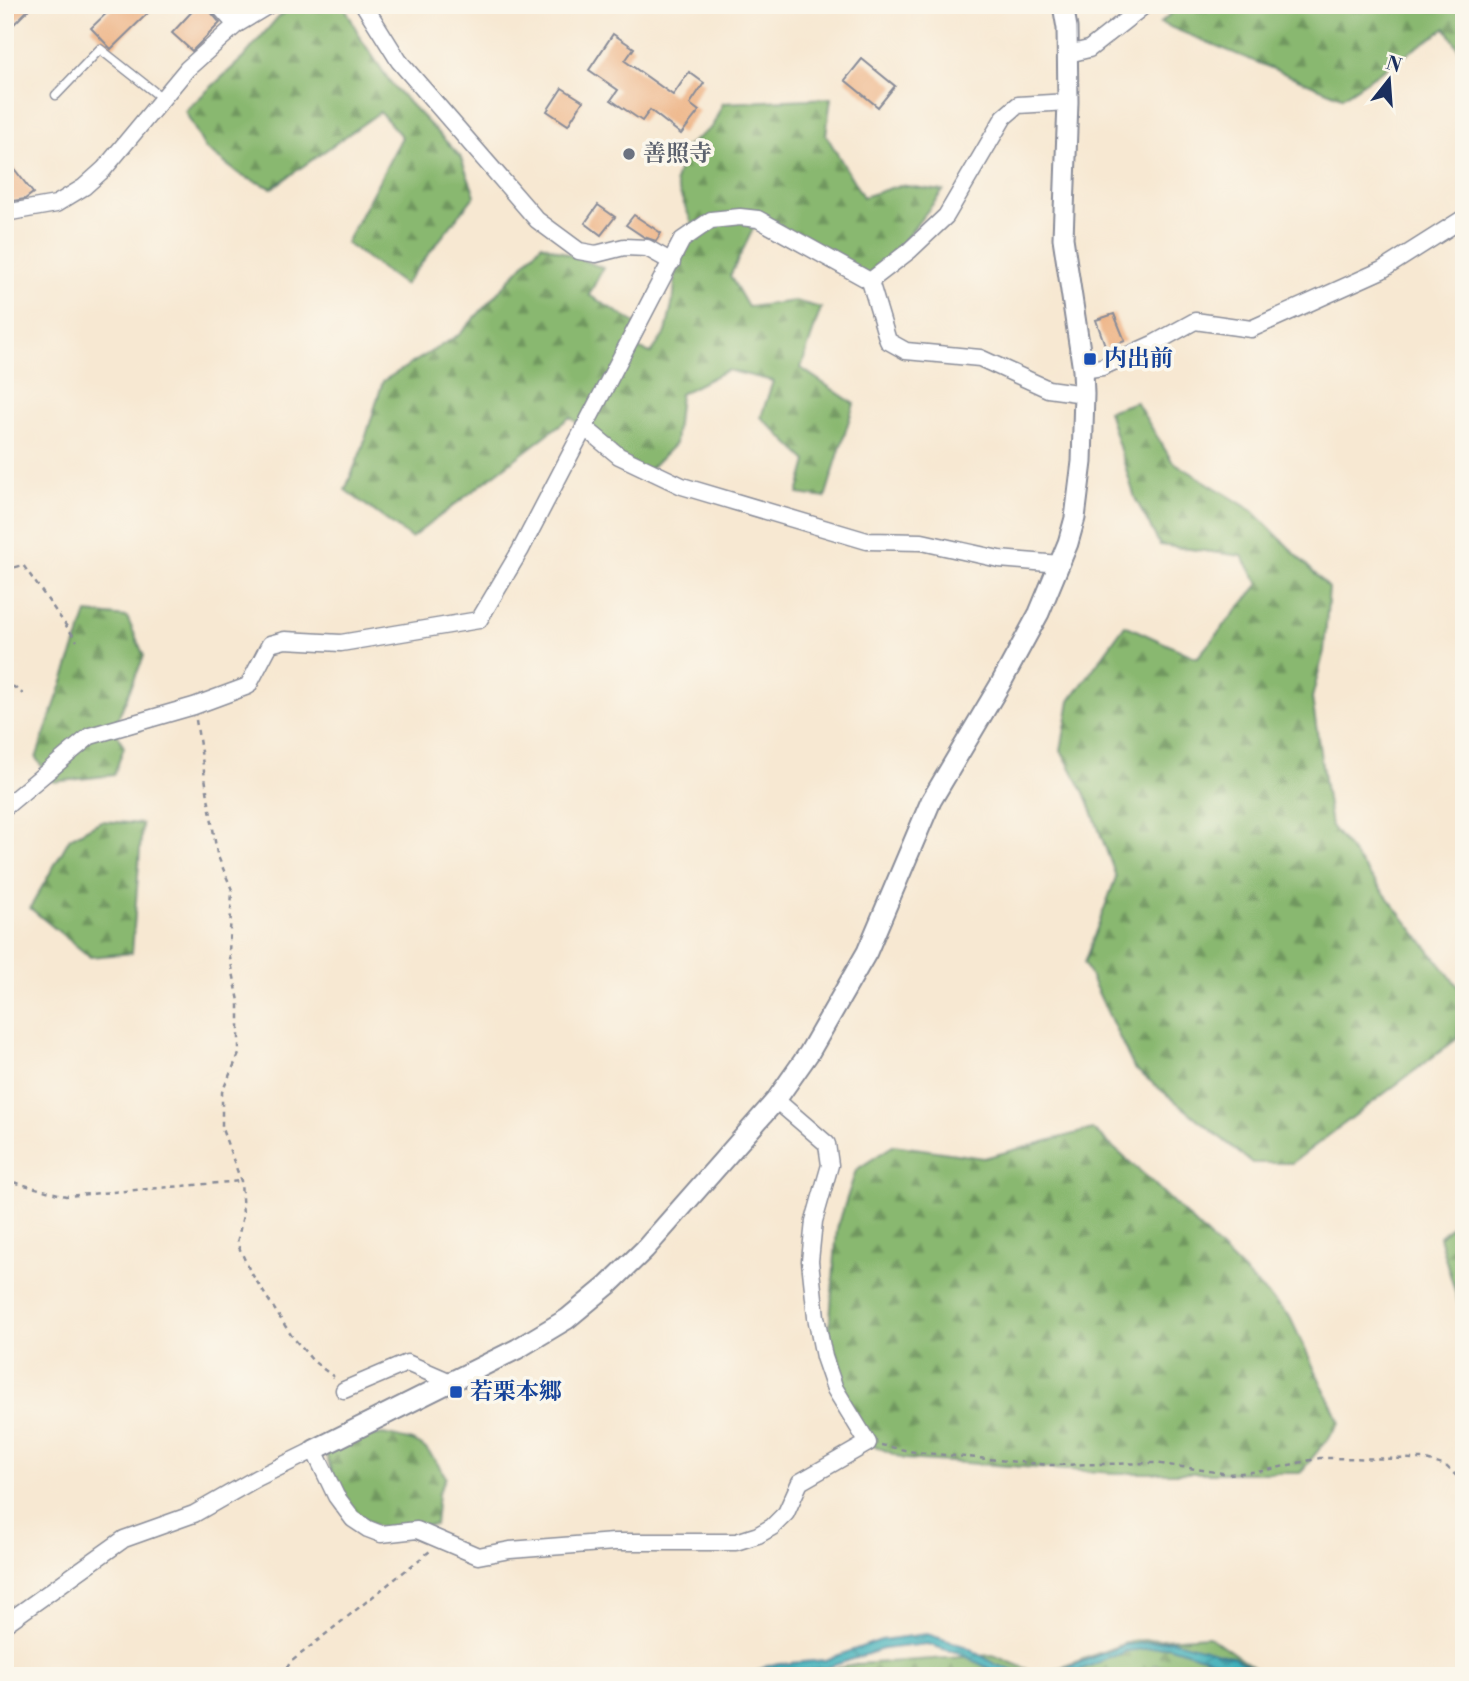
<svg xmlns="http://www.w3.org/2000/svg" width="1469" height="1681" font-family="'Libre Bodoni','Noto Serif JP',serif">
<defs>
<pattern id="forest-firs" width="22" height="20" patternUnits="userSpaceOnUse" patternTransform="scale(1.75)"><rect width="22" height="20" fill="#89b870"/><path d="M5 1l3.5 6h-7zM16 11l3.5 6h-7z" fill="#6f965f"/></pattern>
<pattern id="water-waves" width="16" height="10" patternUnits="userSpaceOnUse" patternTransform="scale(1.75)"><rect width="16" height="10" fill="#40b0b9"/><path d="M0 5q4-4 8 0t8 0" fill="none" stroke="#35909a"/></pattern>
</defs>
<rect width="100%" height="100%" fill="#fbf7ec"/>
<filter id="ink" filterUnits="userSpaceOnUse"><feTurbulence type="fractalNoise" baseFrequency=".0143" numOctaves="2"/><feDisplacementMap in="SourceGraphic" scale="14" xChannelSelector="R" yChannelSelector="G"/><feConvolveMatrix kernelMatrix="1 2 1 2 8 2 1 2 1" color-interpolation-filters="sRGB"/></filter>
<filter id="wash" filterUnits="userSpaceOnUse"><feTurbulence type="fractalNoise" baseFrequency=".00686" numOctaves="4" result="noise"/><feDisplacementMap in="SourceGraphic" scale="28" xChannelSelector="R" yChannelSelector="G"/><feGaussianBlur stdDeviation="1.57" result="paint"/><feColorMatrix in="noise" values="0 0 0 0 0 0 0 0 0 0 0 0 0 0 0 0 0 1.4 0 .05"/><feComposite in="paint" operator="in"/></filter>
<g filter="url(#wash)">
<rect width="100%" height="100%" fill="#f7e8d2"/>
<!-- forest -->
<path fill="url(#forest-firs)" stroke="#527467" stroke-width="2" d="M 298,5 L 344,5 L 361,39 L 393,86 L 460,156 L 475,195 L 404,285 L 346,243 L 402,137 L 380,112 L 272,188 L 242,176 L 205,148 L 185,111 L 243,58 L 278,17 Z
M 1181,5 L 1464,5 L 1464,58 L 1446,28 L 1342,97 L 1160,23 Z
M 831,98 L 826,135 L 863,197 L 900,185 L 943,191 L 874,279 L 758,219 L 730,276 L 748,307 L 795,301 L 821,308 L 801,368 L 854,404 L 825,498 L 798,494 L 807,461 L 761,417 L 773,381 L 727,370 L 680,394 L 675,444 L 647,472 L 619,456 L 570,417 L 411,538 L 345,490 L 362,449 L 383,381 L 460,334 L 542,244 L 603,268 L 589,295 L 640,326 L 634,347 L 651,353 L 666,332 L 674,296 L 676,263 L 692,223 L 675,182 L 684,148 L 712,127 L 723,103 Z
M 1136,402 L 1172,461 L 1253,511 L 1329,588 L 1324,651 L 1312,698 L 1331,826 L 1460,989 L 1458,1038 L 1292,1163 L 1252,1163 L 1134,1068 L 1084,963 L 1116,877 L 1088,800 L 1061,750 L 1070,701 L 1125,625 L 1197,658 L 1259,584 L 1242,556 L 1160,545 L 1135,498 L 1108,411 Z
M 87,613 L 127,617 L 144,656 L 114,728 L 124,747 L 114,775 L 53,782 L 36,758 Z
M 101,821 L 142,824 L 132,953 L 90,957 L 30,908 L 70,838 Z
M 1092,1129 L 1148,1178 L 1290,1317 L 1340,1423 L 1300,1473 L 1115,1473 L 904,1459 L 864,1441 L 828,1345 L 837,1229 L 856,1170 L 894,1145 L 984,1158 Z
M 1464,1215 L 1464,1322 L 1439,1237 Z
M 383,1434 C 424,1443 423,1441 446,1477 L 438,1494 L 435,1525 C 421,1525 396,1531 384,1528 C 349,1521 333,1484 326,1453 L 362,1437 Z
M 1209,1636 L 1266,1676 L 1196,1676 L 1196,1672 L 1154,1665 L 1143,1676 L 802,1676 L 857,1664 L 993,1655 L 1041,1675 L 1131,1641 Z"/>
<!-- water -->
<path fill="url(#water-waves)" stroke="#2e708c" stroke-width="2" d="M 927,1634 L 967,1647 L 997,1665 L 1021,1672 L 1060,1670 L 1125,1645 L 1172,1640 L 1234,1657 L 1252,1668 L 1275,1676 L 1253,1676 L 1232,1666 L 1167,1646 L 1127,1651 L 1065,1676 L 1003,1676 L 963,1655 L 927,1644 L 883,1649 L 823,1669 L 769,1676 L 749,1676 L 768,1665 L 825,1660 L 881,1640 Z"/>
<g id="blocks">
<!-- building -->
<path fill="#eeb689" d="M 5,5 L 33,5 L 5,33 Z
M 115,5 L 142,5 L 149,12 L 111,49 L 91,28 Z
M 198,5 L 205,5 L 220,23 L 192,51 L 172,33 Z
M 613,34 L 634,48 L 625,61 L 673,95 L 689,72 L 704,83 L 690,104 L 699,111 L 681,134 L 650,110 L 642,121 L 611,100 L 618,90 L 589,70 Z
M 862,59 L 895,86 L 878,107 L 845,80 Z
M 562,88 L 583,101 L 568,125 L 547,111 Z
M 5,157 L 33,193 L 25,199 L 13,201 L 5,191 Z
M 598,205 L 615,217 L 601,235 L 585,223 Z
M 634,215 L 661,233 L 656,241 L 644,237 L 626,225 Z
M 1114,314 L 1125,341 L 1106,348 L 1096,320 Z"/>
</g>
</g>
<g filter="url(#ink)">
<use href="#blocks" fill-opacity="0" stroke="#898c98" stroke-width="2"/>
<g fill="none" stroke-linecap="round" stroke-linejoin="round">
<!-- service casing -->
<g stroke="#898c98" stroke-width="11">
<path id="service" d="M 56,95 L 100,49 L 162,98"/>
</g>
<!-- minor casing -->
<g stroke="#898c98" stroke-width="19">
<path id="minor" d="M 218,5 L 236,25
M 364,5 L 399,61 L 537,220 L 579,251 L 596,254 L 624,247 L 647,248 L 672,262
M 1068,54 L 1089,49 L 1145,5
M 5,213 L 56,204 L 84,187 L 104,169 L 187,69 L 236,25 L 269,5
M 870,281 L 909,251 L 946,216 L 1004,117 L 1018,105 L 1068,102
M 1083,370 L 1102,367 L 1153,344 L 1195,321 L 1251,329 L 1382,270 L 1464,218
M 584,427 L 619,456 L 682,486 L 867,541 L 922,542 L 999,559 L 1060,564
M 5,807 L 90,736 L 194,706 L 248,686 L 270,644 L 285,640 L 341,643 L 479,620 L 520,551 L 682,240 L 711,220 L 740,217 L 758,219 L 870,281 L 888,341 L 906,351 L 980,358 L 1048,389 L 1084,394
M 344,1390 L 407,1363 L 453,1383
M 5,1624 L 124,1539 L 194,1514 L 257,1478 L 314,1450 L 336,1496 L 353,1519 L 368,1529 L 381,1534 L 417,1530 L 478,1556 L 510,1550 L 614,1542 L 736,1542 L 758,1535 L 772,1527 L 786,1513 L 800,1482 L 868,1443 L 835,1389 L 824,1357 L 816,1317 L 810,1261 L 814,1221 L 830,1165 L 827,1144 L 776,1100"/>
</g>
<!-- tertiary casing -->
<g stroke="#898c98" stroke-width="23">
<path id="tertiary" d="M 314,1450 L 517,1349 L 567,1319 L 608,1285 L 645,1249 L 776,1100 L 809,1053 L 867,952 L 931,801 L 1001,683 L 1039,613 L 1068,543 L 1075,518 L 1082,462 L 1084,394 L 1083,370 L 1063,238 L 1068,102 L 1067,28 L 1063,5"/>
</g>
<!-- path -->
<path stroke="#898c98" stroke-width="2.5" stroke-dasharray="5 5" stroke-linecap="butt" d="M 5,570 L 23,565 L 77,641
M 5,680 L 23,694
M 196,720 L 217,854 L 232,890 L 229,953 L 239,1001 L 239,1054 L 222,1092 L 222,1129 L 241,1181 L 243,1215 L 237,1243 L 250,1271 L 291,1335 L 313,1361 L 334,1377
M 5,1180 L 66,1196 L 241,1181
M 881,1445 L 914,1452 L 1050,1465 L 1155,1463 L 1229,1474 L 1263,1471 L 1320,1458 L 1423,1459 L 1446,1466 L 1464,1483
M 280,1676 L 292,1661 L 430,1551"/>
<!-- service -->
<use href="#service" stroke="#fff" stroke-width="8"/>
<!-- minor -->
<use href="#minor" stroke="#fff" stroke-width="16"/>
<!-- tertiary -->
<use href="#tertiary" stroke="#fff" stroke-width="19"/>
</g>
</g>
<!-- markers -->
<circle fill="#6b7280" stroke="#fbf7ec" stroke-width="2.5" cx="629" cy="154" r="7"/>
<g fill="#1a4fb4" stroke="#fbf7ec" stroke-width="2.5">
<rect x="1083" y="352" width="14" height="14" rx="3.5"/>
<rect x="449" y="1385" width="14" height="14" rx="3.5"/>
</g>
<g text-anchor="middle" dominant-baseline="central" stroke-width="7" stroke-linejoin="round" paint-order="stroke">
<!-- worship labels -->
<g font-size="23" font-weight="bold" fill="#5b616d" stroke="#fbf7ec" text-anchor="start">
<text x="643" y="154">善照寺</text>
</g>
<!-- transit labels -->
<g font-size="23" font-weight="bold" fill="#164399" stroke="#fbf7ec" text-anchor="start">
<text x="1104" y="359">内出前</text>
<text x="470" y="1392">若栗本郷</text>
</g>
</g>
<!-- margin -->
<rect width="1469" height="1681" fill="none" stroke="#fbf7ec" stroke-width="28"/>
<!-- north arrow -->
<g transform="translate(1389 80) rotate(17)" stroke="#fbf7ec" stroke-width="5" paint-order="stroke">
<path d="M0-5L12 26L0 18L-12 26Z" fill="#1b2f5e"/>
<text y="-10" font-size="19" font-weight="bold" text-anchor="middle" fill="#1b2f5e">N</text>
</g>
</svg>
